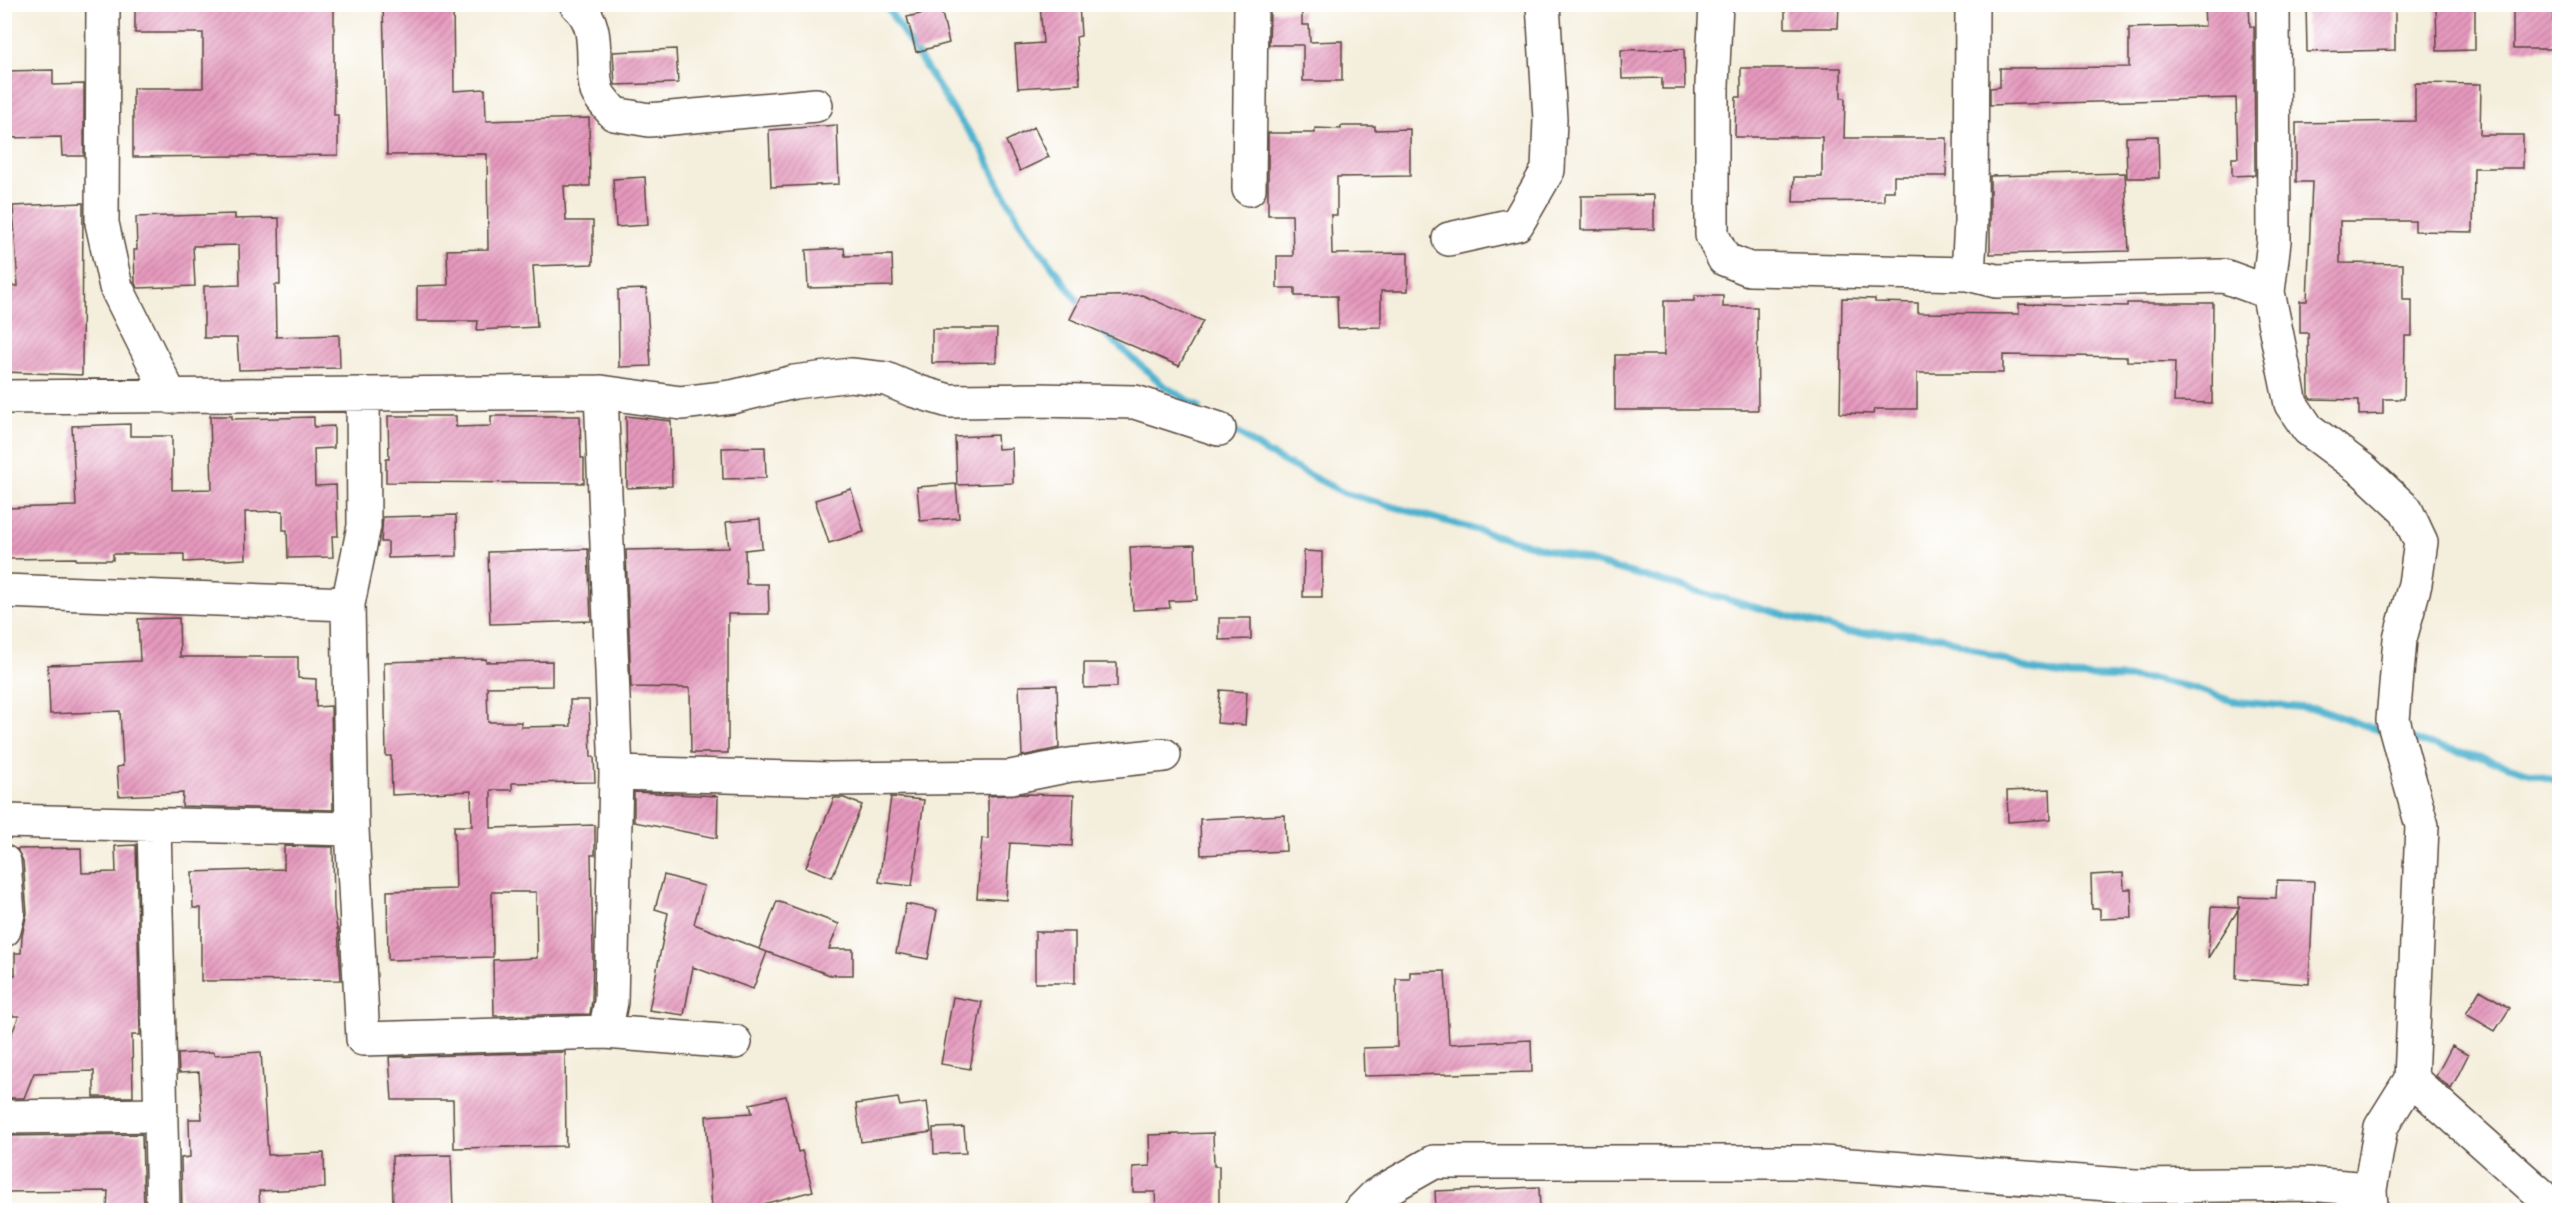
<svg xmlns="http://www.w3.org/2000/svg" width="2564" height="1215" font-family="Vollkorn,serif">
<defs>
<pattern id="building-hatch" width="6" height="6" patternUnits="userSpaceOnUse" patternTransform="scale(1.5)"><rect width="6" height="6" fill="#e699be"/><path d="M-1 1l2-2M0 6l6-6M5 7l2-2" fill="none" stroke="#bc7d9a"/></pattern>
</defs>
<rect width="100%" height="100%" fill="#fff"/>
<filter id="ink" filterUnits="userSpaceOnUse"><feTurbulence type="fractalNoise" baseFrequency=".0167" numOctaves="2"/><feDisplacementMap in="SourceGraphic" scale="12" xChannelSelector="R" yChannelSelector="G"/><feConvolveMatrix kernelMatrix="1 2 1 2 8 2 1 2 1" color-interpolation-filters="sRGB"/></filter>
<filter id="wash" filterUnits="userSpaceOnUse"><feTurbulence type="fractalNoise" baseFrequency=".008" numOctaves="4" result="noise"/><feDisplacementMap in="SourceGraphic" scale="24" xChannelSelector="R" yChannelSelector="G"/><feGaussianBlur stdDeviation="1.35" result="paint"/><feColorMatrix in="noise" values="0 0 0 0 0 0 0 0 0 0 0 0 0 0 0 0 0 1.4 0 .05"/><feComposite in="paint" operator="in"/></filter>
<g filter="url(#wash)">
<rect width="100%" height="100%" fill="#f4eedc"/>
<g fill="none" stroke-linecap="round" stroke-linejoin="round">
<!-- stream -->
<path stroke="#50b3cf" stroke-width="7" d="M 885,4 L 957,116 L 982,149 L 1000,186 L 1023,227 L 1083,308
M 1100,329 L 1164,386 L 1199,407
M 1228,426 L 1267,453 L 1344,493 L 1848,633 L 1902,633 L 1942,637 L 2031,670 L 2070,676 L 2152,679 L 2194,688 L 2232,701 L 2317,709 L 2387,733
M 2409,739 L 2476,756 L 2560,782"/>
</g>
<g id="blocks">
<!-- building -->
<path fill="url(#building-hatch)" d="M 135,4 L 334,4 L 334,115 L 338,115 L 338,155 L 133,157 L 133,88 L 203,88 L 203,33 L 135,33 Z
M 383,4 L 453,4 L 454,91 L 485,89 L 486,121 L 589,118 L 590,186 L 564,186 L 566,221 L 593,221 L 593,264 L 533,266 L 537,327 L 477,330 L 478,321 L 417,321 L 417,286 L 448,285 L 447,250 L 488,249 L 487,154 L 387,155 Z
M 1040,4 L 1079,4 L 1081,36 L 1076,37 L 1080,84 L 1018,88 L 1015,45 L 1043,43 Z
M 1785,4 L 1839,4 L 1838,28 L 1785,28 Z
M 2204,4 L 2249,4 L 2250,27 L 2254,27 L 2255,175 L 2232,176 L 2232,158 L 2238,158 L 2236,98 L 1990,105 L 1990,88 L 2000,87 L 2000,68 L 2129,67 L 2129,28 L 2205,26 Z
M 2306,4 L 2395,4 L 2395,50 L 2307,52 Z
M 2436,4 L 2475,4 L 2475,50 L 2437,51 Z
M 2513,5 L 2553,6 L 2553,49 L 2513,49 Z
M 941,9 L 949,43 L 916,52 L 907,17 Z
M 1270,11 L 1302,11 L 1302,25 L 1309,25 L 1310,42 L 1342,41 L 1342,81 L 1303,81 L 1303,45 L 1269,45 Z
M 676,49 L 678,83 L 615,85 L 613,52 Z
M 1684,49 L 1685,89 L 1662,89 L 1662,78 L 1622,79 L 1621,50 Z
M 1741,68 L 1841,68 L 1841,98 L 1845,98 L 1844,138 L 1947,138 L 1946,176 L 1894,176 L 1894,191 L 1884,191 L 1884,201 L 1793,202 L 1794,177 L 1822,177 L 1822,137 L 1735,137 L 1736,97 L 1741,97 Z
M 53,70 L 53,85 L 84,84 L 84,156 L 62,156 L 61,137 L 4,138 L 4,71 Z
M 2415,83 L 2481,84 L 2480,135 L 2523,135 L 2523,168 L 2474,168 L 2473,232 L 2415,231 L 2415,221 L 2340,221 L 2340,263 L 2403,264 L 2403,300 L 2412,300 L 2412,336 L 2405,336 L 2404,399 L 2383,399 L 2383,414 L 2359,415 L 2359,400 L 2311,399 L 2309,397 L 2308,333 L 2300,333 L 2300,301 L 2307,301 L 2312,182 L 2296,182 L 2296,123 L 2415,121 Z
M 837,125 L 839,184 L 771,187 L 769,130 Z
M 1341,126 L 1375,126 L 1375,130 L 1410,129 L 1410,176 L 1337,177 L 1337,215 L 1331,215 L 1332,254 L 1408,253 L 1408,291 L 1381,291 L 1381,327 L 1338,328 L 1337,296 L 1295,296 L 1295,288 L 1277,288 L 1277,256 L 1293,256 L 1292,215 L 1268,215 L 1268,133 L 1315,133 L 1315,128 L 1341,129 Z
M 1034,127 L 1049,157 L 1020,171 L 1006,141 Z
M 2158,136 L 2159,178 L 2127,178 L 2126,137 Z
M 2125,173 L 2129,251 L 1990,254 L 1990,176 Z
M 645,177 L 648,225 L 616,227 L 613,179 Z
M 1654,195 L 1654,229 L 1581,230 L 1581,196 Z
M 83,203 L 82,375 L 4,372 L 4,286 L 18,286 L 13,206 Z
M 235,214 L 235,219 L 279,218 L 280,285 L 275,285 L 276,337 L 339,335 L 340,368 L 239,370 L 237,338 L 204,338 L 204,286 L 240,285 L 239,245 L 193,246 L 195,286 L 138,288 L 135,284 L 134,250 L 137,250 L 136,217 Z
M 844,248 L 845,256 L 892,255 L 893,286 L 808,288 L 806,250 Z
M 646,289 L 651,366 L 619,367 L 618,290 Z
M 1142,295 L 1203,321 L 1179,366 L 1070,319 L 1081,297 Z
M 1694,296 L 1723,296 L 1723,307 L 1757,307 L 1758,410 L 1615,410 L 1615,355 L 1664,355 L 1664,301 L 1694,301 Z
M 1842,298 L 1875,299 L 1875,302 L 1918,303 L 1918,313 L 2019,314 L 2019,304 L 2127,306 L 2127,303 L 2213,303 L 2212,403 L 2174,402 L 2175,362 L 2127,361 L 2127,357 L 2003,355 L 2003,373 L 1917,373 L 1917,409 L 1874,409 L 1873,414 L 1840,413 Z
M 932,329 L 997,329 L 996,362 L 932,363 Z
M 210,416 L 232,416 L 232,419 L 314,417 L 314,427 L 334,426 L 334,448 L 314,449 L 315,486 L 336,485 L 338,536 L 332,536 L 333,557 L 288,558 L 287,530 L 283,530 L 283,511 L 245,512 L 246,559 L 184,562 L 184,554 L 113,554 L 113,560 L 76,560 L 76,558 L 4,559 L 4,508 L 76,506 L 72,426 L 130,424 L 130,436 L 172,436 L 172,490 L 212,489 Z
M 388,416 L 456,416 L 456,427 L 491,426 L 491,416 L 580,416 L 581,458 L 584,458 L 584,483 L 386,482 L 386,459 L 389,459 Z
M 626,416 L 671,421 L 672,486 L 627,488 Z
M 997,435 L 998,449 L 1012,448 L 1013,483 L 957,485 L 955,437 Z
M 765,447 L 766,478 L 723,479 L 722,448 Z
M 956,484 L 959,518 L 920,521 L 917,487 Z
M 851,489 L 864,532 L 829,543 L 815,500 Z
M 456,515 L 457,556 L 388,558 L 388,542 L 381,542 L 383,517 Z
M 760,519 L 762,548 L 745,550 L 746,584 L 768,584 L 769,614 L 728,614 L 728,753 L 691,753 L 690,688 L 631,687 L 626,550 L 729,548 L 726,522 Z
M 1195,545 L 1197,600 L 1169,601 L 1170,608 L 1133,610 L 1130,547 Z
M 588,549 L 591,621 L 490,624 L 488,552 Z
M 1304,551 L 1322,552 L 1322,597 L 1303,597 Z
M 179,618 L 180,657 L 298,657 L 298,678 L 316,679 L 316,707 L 331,706 L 333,810 L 182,806 L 183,793 L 119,796 L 117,767 L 123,766 L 120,711 L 50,714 L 48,665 L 140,661 L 138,619 Z
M 1219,618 L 1251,618 L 1251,639 L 1219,640 Z
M 486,659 L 486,662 L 552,661 L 552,686 L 487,687 L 488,722 L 521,722 L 521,727 L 571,726 L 570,700 L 589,700 L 591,757 L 594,757 L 595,782 L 512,783 L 512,790 L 491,790 L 491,828 L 595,825 L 595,855 L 591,855 L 593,951 L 592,1000 L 590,1014 L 494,1016 L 493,960 L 537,958 L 536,892 L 492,892 L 493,957 L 388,960 L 387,891 L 456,889 L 454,826 L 472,826 L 471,791 L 392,795 L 391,756 L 386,756 L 384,662 Z
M 1084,663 L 1117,663 L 1117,687 L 1084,688 Z
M 1057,685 L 1059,748 L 1022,756 L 1019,686 Z
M 1220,690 L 1247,692 L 1245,725 L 1217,723 Z
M 2050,789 L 2051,819 L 2008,822 L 2007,791 Z
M 634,792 L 718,796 L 717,838 L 634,822 Z
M 1025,794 L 1074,795 L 1072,846 L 1010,843 L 1006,900 L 977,898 L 982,838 L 988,839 L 988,796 Z
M 891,797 L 924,800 L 912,886 L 879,882 Z
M 834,798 L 844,798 L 862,805 L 832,877 L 806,867 Z
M 1285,815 L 1286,851 L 1201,855 L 1200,819 Z
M 136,845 L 140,1035 L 132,1035 L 133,1097 L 94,1097 L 94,1071 L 34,1073 L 24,1098 L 4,1098 L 4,1052 L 19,1016 L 4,1016 L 4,975 L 15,975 L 15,953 L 21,953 L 22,936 L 27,913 L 23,861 L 17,849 L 81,848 L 82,873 L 116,872 L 115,846 Z
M 284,846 L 333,847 L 334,909 L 337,929 L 338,929 L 341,980 L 201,981 L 201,908 L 193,908 L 192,872 L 284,869 Z
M 2123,873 L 2124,889 L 2131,889 L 2132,918 L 2100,919 L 2100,909 L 2092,909 L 2091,875 Z
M 664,875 L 704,886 L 694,924 L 767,952 L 753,989 L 693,967 L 684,1015 L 649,1010 L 668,913 L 655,909 Z
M 2277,880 L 2314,881 L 2309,984 L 2236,979 L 2238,910 L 2208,958 L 2211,907 L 2239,908 L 2239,897 L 2276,898 Z
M 777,901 L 839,924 L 829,949 L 853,949 L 853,975 L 830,975 L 759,949 Z
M 906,904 L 937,910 L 928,959 L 896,953 Z
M 1035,932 L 1075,932 L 1075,983 L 1035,983 Z
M 1445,971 L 1449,1044 L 1531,1040 L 1532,1072 L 1364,1076 L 1363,1048 L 1397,1047 L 1396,979 L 1410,979 L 1410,972 Z
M 2480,990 L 2510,1008 L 2495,1031 L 2466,1014 Z
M 953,997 L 982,1002 L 970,1069 L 941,1064 Z
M 2452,1046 L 2468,1055 L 2451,1089 L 2436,1076 Z
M 214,1052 L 214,1055 L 261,1052 L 268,1155 L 324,1153 L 325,1188 L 259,1191 L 260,1210 L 182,1210 L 181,1158 L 190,1157 L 189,1119 L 202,1119 L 199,1072 L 179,1073 L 178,1054 Z
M 565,1052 L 566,1146 L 454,1148 L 453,1100 L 392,1100 L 389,1057 Z
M 786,1096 L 798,1152 L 802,1151 L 813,1191 L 763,1204 L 763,1210 L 712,1210 L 706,1116 L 752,1113 L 750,1104 Z
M 898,1098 L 900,1106 L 927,1102 L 931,1132 L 861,1142 L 856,1104 Z
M 964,1127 L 966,1153 L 934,1154 L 933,1128 Z
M 1213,1133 L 1214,1166 L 1219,1166 L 1219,1210 L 1156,1210 L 1155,1192 L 1133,1192 L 1133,1167 L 1150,1166 L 1149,1135 Z
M 142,1134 L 144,1210 L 107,1210 L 108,1191 L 4,1192 L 4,1136 Z
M 451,1155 L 453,1210 L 393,1210 L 392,1156 Z
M 1539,1187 L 1540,1210 L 1436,1210 L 1435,1191 Z"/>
</g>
</g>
<g filter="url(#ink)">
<use href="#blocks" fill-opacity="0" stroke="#57473a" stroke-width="1.5"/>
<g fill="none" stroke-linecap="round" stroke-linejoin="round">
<!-- minor casing -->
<g stroke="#57473a" stroke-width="36">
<path id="minor" d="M 103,4 L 102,223 L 116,287 L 171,397
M 576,4 C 603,26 589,63 597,91 C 600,99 609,107 614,114 L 649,120 L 816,105
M 1716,4 L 1712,85 L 1712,235 L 1724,259 L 1749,269 L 1968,274
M 1972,4 L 1971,222 L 1968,274 L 1996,281 L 2224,276 L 2268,292
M 2273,4 L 2274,241 L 2268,292 L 2291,404 L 2308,429 L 2364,471 L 2406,510 L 2421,542 L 2415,584 L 2400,639 L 2393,720 L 2422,826 L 2411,1079 L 2381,1127 L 2370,1189 L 2371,1210
M 1249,189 L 1251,4
M 1449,239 L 1517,224 L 1548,170 L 1550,119 L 1543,4
M 601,392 L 616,773 L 611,1002 L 605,1032
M 4,397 L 601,392 L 681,403 L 732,397 L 794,382 L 851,375 L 886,379 L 912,390 L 949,401 L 1036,400 L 1135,402 L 1219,429
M 4,591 L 348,604 L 352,829 L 363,1039 L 605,1032 L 735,1042
M 348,604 L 364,526 L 363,395
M 616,773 L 830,779 L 1011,777 L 1070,765 L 1164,755
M 4,821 L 352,829
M 154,824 L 163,1210
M 4,862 L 8,914 L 4,930
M 2411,1079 L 2558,1210
M 4,1117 L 161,1115
M 1361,1210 L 1376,1195 L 1434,1162 L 1809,1162 L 2135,1186 L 2308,1184 L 2370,1189"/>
</g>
<!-- minor -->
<use href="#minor" stroke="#fff" stroke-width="33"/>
</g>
</g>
<!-- margin -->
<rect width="2564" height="1215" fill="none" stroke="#fff" stroke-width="24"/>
</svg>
